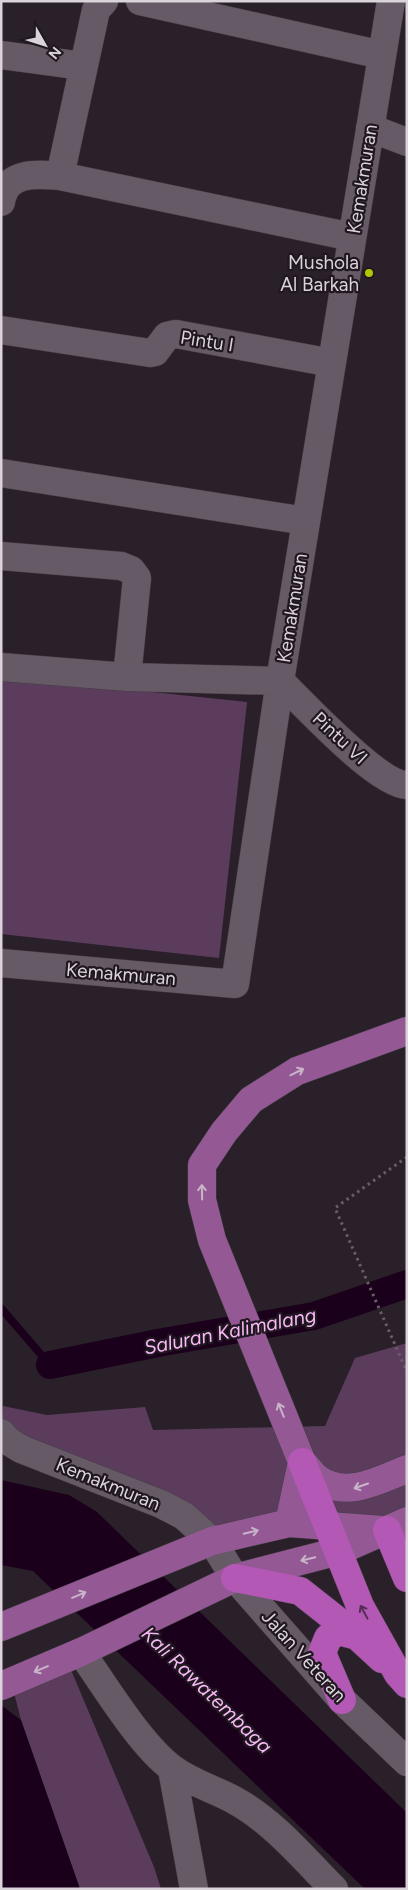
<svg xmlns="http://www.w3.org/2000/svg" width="408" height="1890" font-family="Figtree,sans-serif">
<rect width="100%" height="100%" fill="#2a2029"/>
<!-- green -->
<path fill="#5c3c5c" d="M 1,676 L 247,702 L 219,958 L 1,934 Z
M 407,1343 L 407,1521 L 330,1523 L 302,1463 L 289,1523 L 212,1541 L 1,1433 L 3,1406 L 47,1415 L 145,1407 L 153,1430 L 325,1426 L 355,1358 Z
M 66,1658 L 154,1867 L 161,1889 L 80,1889 L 21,1720 L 11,1681 Z"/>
<!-- water -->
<path fill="#1b001c" d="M 1,1480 L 69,1495 L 97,1512 L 407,1813 L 407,1889 L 365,1889 L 33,1571 L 1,1565 Z
M 1,1705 L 21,1720 L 80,1889 L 1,1889 Z"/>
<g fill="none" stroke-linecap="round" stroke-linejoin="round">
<!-- stream -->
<path stroke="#1b001c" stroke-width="8" d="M 1,1308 L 50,1365"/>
<!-- canal -->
<path stroke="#1b001c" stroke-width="28" d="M 50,1365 L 163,1342 L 314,1316 L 407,1284"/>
<!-- minor casing -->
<g stroke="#463e46" stroke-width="29">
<path id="minor" d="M 140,1 L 382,55
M 1,55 L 83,66
M 370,128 L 407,142
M 60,176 L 96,10 L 104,1
M 1,202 C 6,171 36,174 60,176 L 352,237
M 1,330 L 150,353 L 155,352 L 167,336 L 176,334 L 332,363
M 1,473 L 306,521
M 1,556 L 121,566 L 131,570 L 137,578 L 127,677
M 1,667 L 127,677 L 280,681 C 303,703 378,785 407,785
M 1,963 L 235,984 L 280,681 L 391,1
M 1,1433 L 8,1441 L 21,1449 L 161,1504 L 184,1516 L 212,1541 L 235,1578 L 342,1700 L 407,1762
M 81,1652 C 105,1686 141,1746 173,1769 C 192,1783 214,1789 234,1800 C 273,1821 303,1858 334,1889
M 172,1769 L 194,1889"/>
</g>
<!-- major casing -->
<g stroke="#463e46" stroke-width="29">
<path id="major" d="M 407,1031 L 297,1071 L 251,1100 L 224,1132 L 202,1165 L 202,1200 L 212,1240 L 302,1462 C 308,1467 312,1475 318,1479 C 346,1499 379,1480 407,1469
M 289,1523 L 302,1462
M 1,1627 L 212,1541 L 289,1523 L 383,1530
M 1,1686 L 81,1652 L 235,1578 L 339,1551 L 407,1521"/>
</g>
<!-- highway casing -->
<g stroke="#463e46" stroke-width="29">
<path id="highway" d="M 302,1462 L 360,1606 L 398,1674 L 407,1684
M 387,1530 L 407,1578
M 235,1578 L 300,1591 L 357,1636
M 342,1700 L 322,1653 L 328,1638 L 338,1631 L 357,1636 L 382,1659"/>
</g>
<!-- path -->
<path stroke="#675e67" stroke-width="3" stroke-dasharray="2.5 4" stroke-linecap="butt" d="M 407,1157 L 335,1208 L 407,1372"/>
<!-- minor -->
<use href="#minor" stroke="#655a65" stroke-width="28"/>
<!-- major -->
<use href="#major" stroke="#945995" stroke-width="28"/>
<!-- highway -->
<use href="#highway" stroke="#b358b5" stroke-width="28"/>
</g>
<!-- one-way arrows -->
<defs><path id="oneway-shaft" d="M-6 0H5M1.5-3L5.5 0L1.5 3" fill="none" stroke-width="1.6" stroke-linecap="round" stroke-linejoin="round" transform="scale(1.25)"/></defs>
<g stroke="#c8b4c9">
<use href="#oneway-shaft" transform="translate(297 1072) rotate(-26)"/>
<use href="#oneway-shaft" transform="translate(202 1192) rotate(-91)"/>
<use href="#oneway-shaft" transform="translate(281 1410) rotate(-112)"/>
<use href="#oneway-shaft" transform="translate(361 1486) rotate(161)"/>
<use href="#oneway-shaft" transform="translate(251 1532) rotate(-13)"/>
<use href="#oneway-shaft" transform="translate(308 1559) rotate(166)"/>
<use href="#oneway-shaft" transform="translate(79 1595) rotate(-23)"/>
<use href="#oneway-shaft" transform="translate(41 1669) rotate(157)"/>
</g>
<use stroke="#532e54" href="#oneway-shaft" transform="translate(364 1612) rotate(-118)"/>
<!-- markers -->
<circle fill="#b1c500" stroke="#201720" stroke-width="2" cx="369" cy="273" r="5"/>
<g text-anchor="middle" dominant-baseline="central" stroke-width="4.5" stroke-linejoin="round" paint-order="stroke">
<!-- street labels -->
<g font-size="19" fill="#dad3da" stroke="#201720">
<text transform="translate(362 179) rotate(-81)">Kemakmuran</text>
<text transform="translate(207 341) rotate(9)">Pintu I</text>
<text transform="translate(292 608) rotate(-81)">Kemakmuran</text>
<text transform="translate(340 738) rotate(43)">Pintu VI</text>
<text transform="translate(121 974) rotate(5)">Kemakmuran</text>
<text transform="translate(108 1484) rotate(22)">Kemakmuran</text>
<text transform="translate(304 1656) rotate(48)">Jalan Veteran</text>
</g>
<!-- poi labels -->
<g font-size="19" fill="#dad3da" stroke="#201720" text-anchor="end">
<text x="359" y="262">Mushola<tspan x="359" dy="22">Al Barkah</tspan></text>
</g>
<!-- water labels -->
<g font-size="20" font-style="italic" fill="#f7b9f6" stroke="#201720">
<text transform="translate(230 1331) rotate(-11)">Saluran Kalimalang</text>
<text transform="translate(207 1690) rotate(44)">Kali Rawatembaga</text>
</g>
</g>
<!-- border -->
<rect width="408" height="1890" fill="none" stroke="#dad3da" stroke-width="5"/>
<!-- north arrow -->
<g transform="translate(45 45) rotate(129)" stroke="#201720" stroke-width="4" paint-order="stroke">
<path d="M0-4L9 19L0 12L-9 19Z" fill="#dad3da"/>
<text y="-8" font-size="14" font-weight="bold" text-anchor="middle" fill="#dad3da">N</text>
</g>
</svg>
